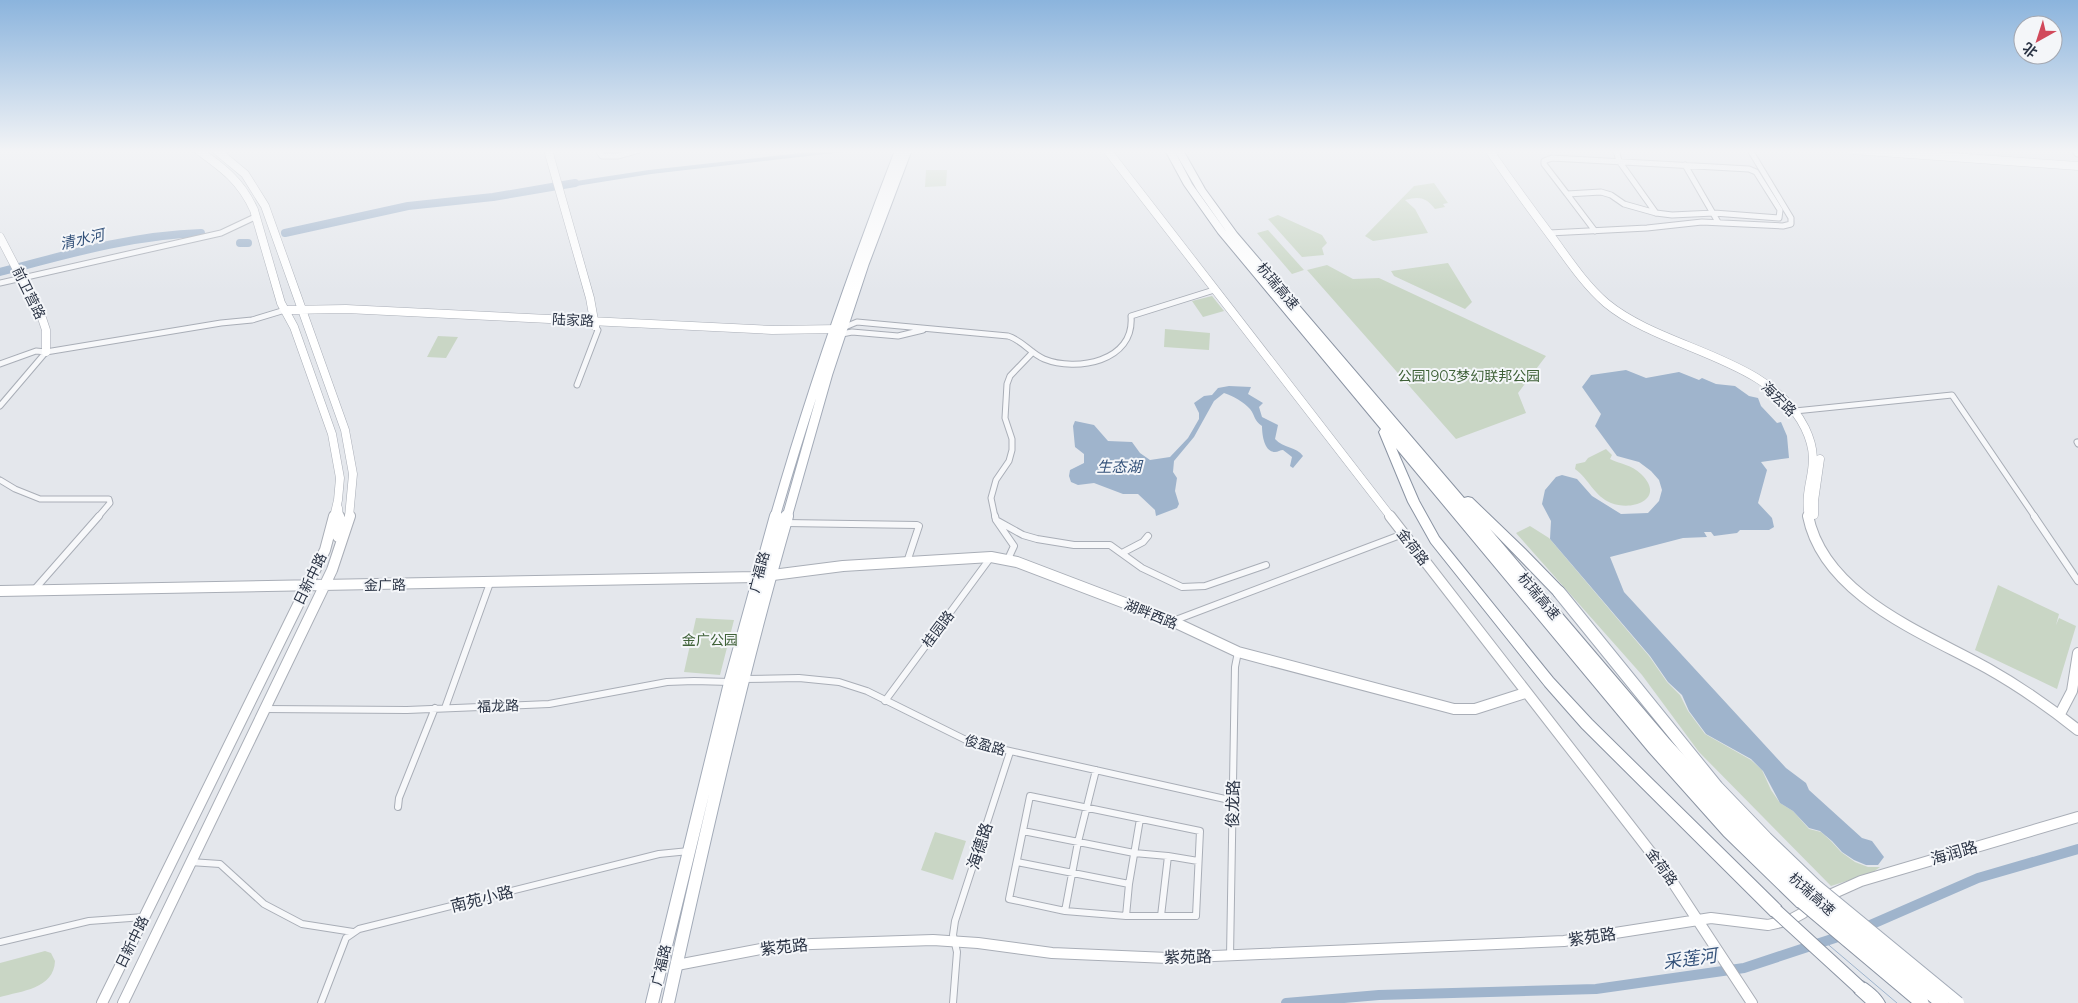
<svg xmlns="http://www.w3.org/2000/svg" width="2078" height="1003" font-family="Montserrat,'Noto Sans SC',sans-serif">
<rect width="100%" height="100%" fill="#e4e7ec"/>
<!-- green -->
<path fill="#c9d6c5" d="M 926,170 L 947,170 L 946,186 L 925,187 Z
M 1434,183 L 1448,203 L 1443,204 L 1445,207 L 1435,209 C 1426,197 1419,196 1405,200 L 1415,209 L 1428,233 L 1373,241 L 1365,236 L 1414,186 Z
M 1278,215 L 1322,235 L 1327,243 L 1322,248 L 1324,255 L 1302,257 L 1268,219 Z
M 1268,230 L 1304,270 L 1292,274 L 1257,233 Z
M 1448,263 L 1472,302 L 1465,309 L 1394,276 L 1391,271 Z
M 1327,265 L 1353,279 L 1379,278 L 1546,356 L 1518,393 L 1526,413 L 1456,439 L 1307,270 Z
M 1212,296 L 1224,311 L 1203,317 L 1192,301 Z
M 1165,329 L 1210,333 L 1209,350 L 1164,347 Z
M 438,336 L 458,337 L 446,358 L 427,357 Z
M 1606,449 L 1612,455 L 1610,459 C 1620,464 1632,465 1641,474 C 1666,498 1634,512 1611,503 C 1594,496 1589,479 1575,469 L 1576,464 L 1585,462 L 1588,458 Z
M 1530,526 L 1549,538 L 1649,656 L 1667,682 L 1680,695 L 1688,711 L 1705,734 L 1751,760 L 1762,770 L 1771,790 L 1780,803 L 1793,811 L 1809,829 L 1821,832 L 1831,841 L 1841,852 L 1855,862 L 1868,867 L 1880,867 L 1872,873 L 1831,886 L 1699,752 L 1642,675 L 1516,533 Z
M 1998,585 L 2059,614 L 2056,625 L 2059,618 L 2076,626 L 2057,689 L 1975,650 Z
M 696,618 L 734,620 L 720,675 L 684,672 Z
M 935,832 L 966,841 L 953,880 L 921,870 Z
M 45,951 L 51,953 L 55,961 C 54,989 21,991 0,997 L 0,963 Z"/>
<!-- water -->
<path fill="#9fb4cc" d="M 828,150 L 861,150 L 651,174 L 564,188 L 563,183 L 649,170 Z
M 1626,370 L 1646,378 L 1679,372 L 1699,380 L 1702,378 L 1716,384 L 1735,386 L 1749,396 L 1758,398 L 1761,406 L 1777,423 L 1781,422 L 1787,436 L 1789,458 L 1761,462 L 1767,470 L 1758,503 L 1772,518 L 1774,527 L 1769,530 L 1740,530 L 1737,533 L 1714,536 L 1711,532 L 1704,532 L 1707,537 L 1683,538 L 1610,557 L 1624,592 L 1786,768 L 1806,783 L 1809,790 L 1862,838 L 1872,841 L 1884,857 L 1878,865 L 1866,865 L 1854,860 L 1842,852 L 1832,841 L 1820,831 L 1809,828 L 1793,811 L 1780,803 L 1763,771 L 1751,759 L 1706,734 L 1689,711 L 1682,695 L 1668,682 L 1650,656 L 1550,539 L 1551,521 L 1542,504 L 1545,490 L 1556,477 L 1562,475 L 1577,479 L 1592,496 L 1621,514 L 1648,513 L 1659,501 L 1662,490 L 1659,480 L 1651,471 L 1639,462 L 1617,456 L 1595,426 L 1601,414 L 1582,387 L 1591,375 Z
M 1229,386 L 1251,387 L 1248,394 L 1263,403 L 1259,407 L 1262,417 L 1278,425 L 1275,439 C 1283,448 1297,447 1303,456 L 1293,468 L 1290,466 L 1292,457 L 1283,450 C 1280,450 1278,452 1275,452 C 1264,452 1262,434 1262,426 C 1254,421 1255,415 1250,409 C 1244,402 1233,396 1224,393 L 1214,401 L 1194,437 L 1174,461 L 1173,472 L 1177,478 L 1175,491 L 1179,504 L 1177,508 L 1156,516 L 1155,510 L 1138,494 L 1123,494 L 1094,483 L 1078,485 L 1071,482 L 1069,476 L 1070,470 L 1084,463 L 1084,454 L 1075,447 L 1073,426 L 1075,421 L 1094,425 L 1108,441 L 1132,442 L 1140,453 L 1150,460 L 1170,457 L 1188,438 L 1199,419 L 1199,413 L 1194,403 L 1204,396 L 1212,395 L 1218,388 Z"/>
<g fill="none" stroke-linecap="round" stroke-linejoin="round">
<!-- stream -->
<path stroke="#9fb4cc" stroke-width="1" d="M 1824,941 L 1897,1003"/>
<!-- river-far1 -->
<path stroke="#9fb4cc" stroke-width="8" d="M 285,233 L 408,206 L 493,197 L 575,183
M 240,243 L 248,243
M 0,272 C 65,255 133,235 201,233"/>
<!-- river -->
<path stroke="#9fb4cc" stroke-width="10" d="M 1861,929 L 1978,878 L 2078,849
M 1286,1003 L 1379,995 L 1596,989 L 1744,968 L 1844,935"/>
<!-- street-far1 casing -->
<g stroke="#a9aeb7" stroke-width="7">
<path id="street-far1" d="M 598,150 L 602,156 L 618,156 L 639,150
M 1616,150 L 1619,161 L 1656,213
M 1552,158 L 1749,169 L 1756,172 L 1780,210 L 1779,218 L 1714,213 L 1672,215 L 1656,213 L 1624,204 L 1611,195 L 1601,192 L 1567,194 L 1544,164 L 1544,161 Z
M 1685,165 L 1718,222
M 1567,194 L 1595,231
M 1549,233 L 1647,228 L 1702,222 L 1783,226 L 1791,224 L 1791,218 L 1750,150
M 0,283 L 221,233 L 255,217
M 845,327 L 857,322 L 1008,336 C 1022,340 1030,353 1044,359 C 1076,372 1135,362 1131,316 L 1214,290
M 842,334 L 852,332 L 898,336 L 923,330
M 0,364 L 36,351 L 46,352 L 221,323 L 252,320 L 285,310
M 577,385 L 598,330 L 595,326
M 0,406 L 46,352
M 1795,411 L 1952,395 L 2035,517
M 2077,442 L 2078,444
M 0,480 L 15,489 L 40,499 L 109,499 L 110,503 L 98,517
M 995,517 L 991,498 L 996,480 L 1009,461 L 1012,450 L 1012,439 L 1005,418 L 1007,384 L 1010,376 L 1033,352"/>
</g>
<!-- street casing -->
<g stroke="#a9aeb7" stroke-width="8">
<path id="street" d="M 995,516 L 996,520 L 1014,546 L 1008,559
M 2034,516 L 2078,581
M 996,520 L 1023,535 L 1037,539 L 1074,545 L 1110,545 L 1142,568 L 1182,587 L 1205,586 L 1266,565
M 786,523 L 917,525 L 919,526 L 907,562
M 1122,553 L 1143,542 L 1148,536
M 34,590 L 99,516
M 1173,621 L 1403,534
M 744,679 L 799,678 L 839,682 L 867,691 L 970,742 L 1234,801
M 885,701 L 991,557
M 445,708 L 490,583
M 264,709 L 407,710 L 549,704 L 667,682 L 694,681 L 730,682
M 1030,796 L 1200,831 L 1196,916 L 1126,916 L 1065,911 L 1009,899 Z
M 398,807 L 399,798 L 435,708
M 1023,831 L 1134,853 L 1168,856 L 1161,916
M 1168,856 L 1198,861
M 190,862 L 220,864 L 264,904 L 302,924 L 353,932
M 1017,862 L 1129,884 L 1126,916
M 1129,884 L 1140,819
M 1065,911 L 1078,842 L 1096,770
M 0,942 L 89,921 L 144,917
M 1230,956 L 1235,667 L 1238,652
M 321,1003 L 346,938 L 359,929 L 659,854 L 689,851
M 953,1003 L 957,952 L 953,935 L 955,921 L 1010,752"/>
</g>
<!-- secondary-far1 casing -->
<g stroke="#a9aeb7" stroke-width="9">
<path id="secondary-far1" d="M 198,150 C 223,168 241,181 254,210 L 281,303 L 294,327 L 332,434 L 340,478 L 338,500 L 334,517
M 216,150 L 245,174 L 265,206 L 345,430 L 353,474 L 349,517
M 548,150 L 590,298 L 595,326
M 1107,150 L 1391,517
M 1489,150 C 1509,179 1530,208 1551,236 C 1568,259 1584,284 1606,303 C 1664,351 1769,356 1805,428 C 1824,467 1802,482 1809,517
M 1853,150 L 2078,166
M 0,237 L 42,318 L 46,330 L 46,352
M 285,310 L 346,309 L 772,330 L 839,329
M 338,508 L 339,517
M 1814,515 L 1814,501 L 1820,459"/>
</g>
<!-- secondary casing -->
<g stroke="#a9aeb7" stroke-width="12">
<path id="secondary" d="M 1390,516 L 1666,872 L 1752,1003
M 1808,516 C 1824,596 1924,633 1987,668 C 2019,686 2049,707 2078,730
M 338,537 L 341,527 L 339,516
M 0,591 L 757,577 L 843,566 L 991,557 L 1017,562 L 1172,621 L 1238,652 L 1454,709 L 1475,709 L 1525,693
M 2060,714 L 2072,691 L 2078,653
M 1832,894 L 1861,881 L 2078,817
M 677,965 L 782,945 L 933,940 L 978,943 L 1052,953 L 1168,958 L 1564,941 L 1711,918 L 1768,925 L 1790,920 L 1803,913
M 102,1003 L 325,550 L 334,516
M 123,1003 L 332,570 L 350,516"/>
</g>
<!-- primary-far1 casing -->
<g stroke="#a3abb8" stroke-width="11">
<path id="primary-far1" d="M 2077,150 L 2078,152
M 775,517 C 811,392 853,271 900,150
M 787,517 L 828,373 L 864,264 L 907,150"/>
</g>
<!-- primary casing -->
<g stroke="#a3abb8" stroke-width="14">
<path id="primary" d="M 1559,592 L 1717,787 L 1766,838 L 1817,887
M 652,1003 L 731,679 L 776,516
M 668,1003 C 704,840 741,676 787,516"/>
</g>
<!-- highway casing -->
<g stroke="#8b94a3" stroke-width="2">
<path id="highway" d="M 1165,150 L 1174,150 L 1192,184 L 1228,234 L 1197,190 L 1174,150 L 1183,150 L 1205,189 L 1237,233 L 1464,498 L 1468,497 L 1472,498 L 1525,549 L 1563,588 L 1565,592 L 1563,596 L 1559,597 L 1555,596 L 1490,529 L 1669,739 L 1743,819 L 1815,889 L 1817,894 L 1815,899 L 1809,901 L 1807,907 L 1802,909 L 1797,907 L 1724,836 L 1649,752 L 1396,448 L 1419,501 L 1439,537 L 1553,678 L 1592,720 L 1781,906 L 1783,911 L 1781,916 L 1776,918 L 1771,916 L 1582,728 L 1545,686 L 1431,543 L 1408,502 L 1379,432 L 1381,429 L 1218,233 L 1184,185 Z
M 1860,980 C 1869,984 1881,994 1885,1003 L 1866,1003 L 1855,993 L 1852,988 L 1855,983 Z"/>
</g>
<!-- street-far1 -->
<use href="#street-far1" stroke="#f7f8fa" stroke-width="5"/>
<!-- street -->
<use href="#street" stroke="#f7f8fa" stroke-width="6"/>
<!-- secondary-far1 -->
<use href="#secondary-far1" stroke="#fff" stroke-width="8"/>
<!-- secondary -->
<use href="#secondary" stroke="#fff" stroke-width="10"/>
<!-- primary-far1 -->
<use href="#primary-far1" stroke="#fff" stroke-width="9"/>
<!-- primary -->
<use href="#primary" stroke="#fff" stroke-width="12"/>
<!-- highway -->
<use href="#highway" fill="#fff" fill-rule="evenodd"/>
<!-- primary-bridge casing -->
<g stroke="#a3abb8" stroke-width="14" stroke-linecap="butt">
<path id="primary-bridge" d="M 1817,887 L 1958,1003"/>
</g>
<!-- highway-bridge casing -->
<g stroke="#8b94a3" stroke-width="15" stroke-linecap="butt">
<path id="highway-bridge" d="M 1810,894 L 1942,1003
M 1802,902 L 1922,1003
M 1776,911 L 1860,988"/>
</g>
<!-- primary-bridge -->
<use href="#primary-bridge" stroke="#fff" stroke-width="12"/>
<!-- highway-bridge -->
<use href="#highway-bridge" stroke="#fff" stroke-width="13"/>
</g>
<!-- sky -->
<linearGradient id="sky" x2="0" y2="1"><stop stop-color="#8bb4dd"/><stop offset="0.52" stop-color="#f3f4f6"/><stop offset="1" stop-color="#f3f4f6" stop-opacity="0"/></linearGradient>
<rect width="2078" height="291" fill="url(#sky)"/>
<g text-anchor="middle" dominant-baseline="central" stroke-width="4" stroke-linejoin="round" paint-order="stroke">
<!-- street labels -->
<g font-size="14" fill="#2b3445" stroke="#f4f6f9">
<text transform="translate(1278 286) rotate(50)">杭瑞高速</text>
<text transform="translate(29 293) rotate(64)">前卫营路</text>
<text transform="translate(573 320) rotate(3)">陆家路</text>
<text transform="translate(1779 399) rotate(44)">海宏路</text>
<text transform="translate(1413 547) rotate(52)">金荷路</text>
<text transform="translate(759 572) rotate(-75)">广福路</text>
<text transform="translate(310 579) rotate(-64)">日新中路</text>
<text transform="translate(385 585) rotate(-1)">金广路</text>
<text transform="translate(1539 596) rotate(50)">杭瑞高速</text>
<text transform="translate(1151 614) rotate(22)">湖畔西路</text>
<text transform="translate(938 629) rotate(-53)">桂园路</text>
<text transform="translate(498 706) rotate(-2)">福龙路</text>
<text transform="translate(985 745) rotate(15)">俊盈路</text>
<text transform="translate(1662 867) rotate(54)">金荷路</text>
<text transform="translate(1812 894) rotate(42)">杭瑞高速</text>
<text transform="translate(132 942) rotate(-64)">日新中路</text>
<text transform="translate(661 965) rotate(-76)">广福路</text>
</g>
<!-- park labels -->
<g font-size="14" fill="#3f6138" stroke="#f4f6f9">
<text x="1469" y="376">公园1903梦幻联邦公园</text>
<text x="710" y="640">金广公园</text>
</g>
<!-- water labels -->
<g font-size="15" font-style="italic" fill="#34527a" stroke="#f4f6f9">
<text transform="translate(82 239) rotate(-13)">清水河</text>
<text x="1119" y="466">生态湖</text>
</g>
<!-- near-street labels -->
<g font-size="16" fill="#2b3445" stroke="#f4f6f9">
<text transform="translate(1233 804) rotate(-89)">俊龙路</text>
<text transform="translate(980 846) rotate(-72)">海德路</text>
<text transform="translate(1954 853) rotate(-16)">海润路</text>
<text transform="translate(482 899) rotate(-14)">南苑小路</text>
<text transform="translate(1592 937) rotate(-8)">紫苑路</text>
<text transform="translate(784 947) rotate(-6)">紫苑路</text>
<text transform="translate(1188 957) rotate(-1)">紫苑路</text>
</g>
<!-- near-water labels -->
<g font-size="18" font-style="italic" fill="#34527a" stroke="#f4f6f9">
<text transform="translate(1690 959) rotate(-8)">采莲河</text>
</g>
</g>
<!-- north arrow -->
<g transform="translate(2038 40) rotate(219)"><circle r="24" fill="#f4f6f9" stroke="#a4a8b1"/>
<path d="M0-4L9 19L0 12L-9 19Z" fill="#d1495b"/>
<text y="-8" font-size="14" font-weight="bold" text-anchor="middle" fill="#2b3445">北</text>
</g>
</svg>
